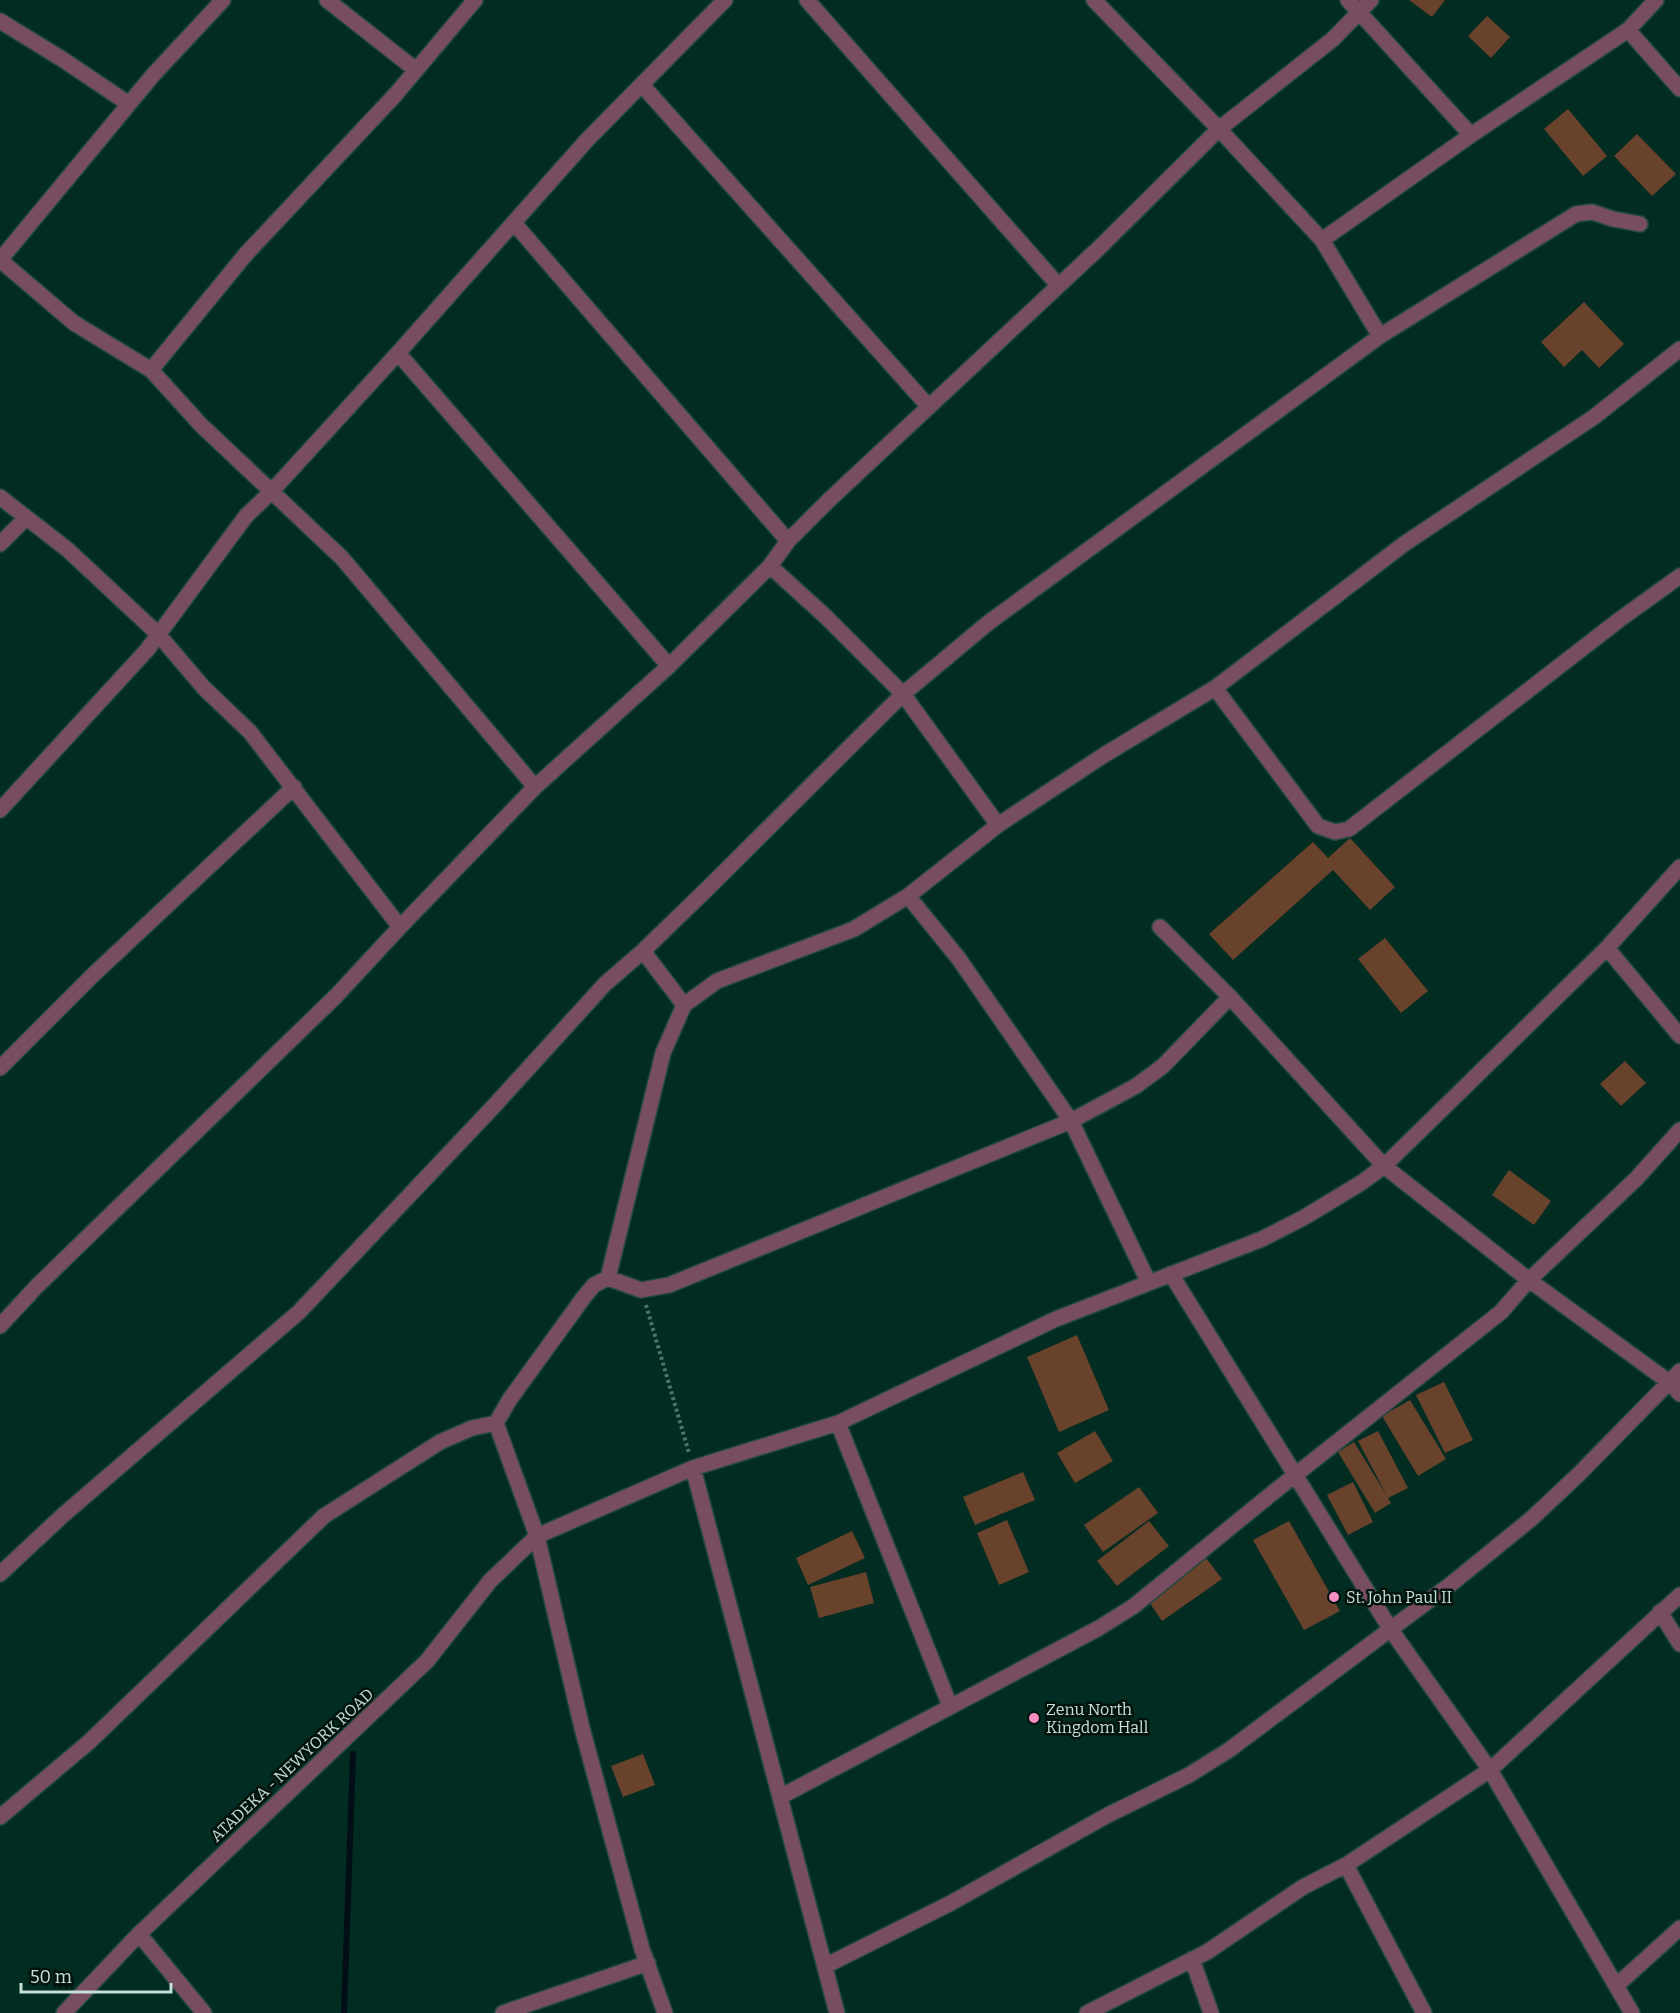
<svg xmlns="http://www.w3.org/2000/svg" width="1680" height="2013" font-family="Bitter,serif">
<rect width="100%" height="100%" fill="#002c21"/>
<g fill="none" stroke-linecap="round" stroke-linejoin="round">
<!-- stream -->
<path stroke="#010e16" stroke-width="6" d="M 344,2013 L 353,1754"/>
</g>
<!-- building -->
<path fill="#69422b" d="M 1409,0 L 1445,0 L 1432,17 Z
M 1487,16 L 1510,37 L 1491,58 L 1468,36 Z
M 1568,109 L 1607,156 L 1583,176 L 1544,129 Z
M 1637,134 L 1676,174 L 1652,196 L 1614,156 Z
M 1584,302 L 1624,344 L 1599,368 L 1582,350 L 1564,367 L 1541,342 Z
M 1350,838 L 1395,887 L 1370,910 L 1333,870 L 1233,960 L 1209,934 L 1313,842 L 1328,858 Z
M 1385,938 L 1428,991 L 1401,1013 L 1358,959 Z
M 1625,1061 L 1646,1083 L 1621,1106 L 1600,1084 Z
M 1509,1170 L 1551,1201 L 1534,1225 L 1492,1195 Z
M 1077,1335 L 1109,1410 L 1059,1432 L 1027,1357 Z
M 1444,1382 L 1473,1440 L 1445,1453 L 1416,1395 Z
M 1410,1400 L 1446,1459 L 1418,1476 L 1382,1416 Z
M 1095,1431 L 1113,1461 L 1075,1483 L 1057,1453 Z
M 1378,1431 L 1408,1488 L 1388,1498 L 1391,1503 L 1375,1513 L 1338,1452 L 1354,1442 L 1387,1496 L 1358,1441 Z
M 1023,1472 L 1035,1500 L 975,1525 L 963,1497 Z
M 1353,1482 L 1373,1522 L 1348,1535 L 1327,1495 Z
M 1139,1487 L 1158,1513 L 1103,1552 L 1084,1525 Z
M 1007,1520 L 1029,1572 L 999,1585 L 977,1533 Z
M 1149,1521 L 1169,1546 L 1117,1586 L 1097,1561 Z
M 1289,1521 L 1340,1611 L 1304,1630 L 1253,1540 Z
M 852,1531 L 865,1558 L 808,1585 L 796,1558 Z
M 1206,1558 L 1222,1579 L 1162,1621 L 1147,1599 Z
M 866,1572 L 874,1603 L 819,1618 L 810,1587 Z
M 643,1754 L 655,1785 L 623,1797 L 611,1766 Z"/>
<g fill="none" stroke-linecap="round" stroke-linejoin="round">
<!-- minor casing -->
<g stroke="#20493e" stroke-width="18">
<path id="minor" d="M 223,0 L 153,75 L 0,260 L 74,323 L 151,370 L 201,425 L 342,558 L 535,787
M 327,0 L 416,70
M 807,0 L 1058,285
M 1094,0 L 1219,129 L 1322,240 L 1380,336
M 1348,0 L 1471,135
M 0,21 L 62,59 L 129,104
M 1628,30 L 1680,89
M 642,85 L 929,407
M 514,223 L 788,541
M 1322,240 L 1471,135 L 1628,30 L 1656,0
M 398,353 L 669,666
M 151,370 L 246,254 L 396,94 L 475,0
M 0,497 L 68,550 L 158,634 L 204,688 L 250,732 L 400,927
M 0,544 L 26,518
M 770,566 L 825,616 L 903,694 L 998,825
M 1215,688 L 1318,826 L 1335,832 L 1349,829 L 1619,620 L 1680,576
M 0,810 L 147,650 L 246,516 L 271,492 L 398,353 L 587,140 L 725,0
M 908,896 L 959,959 L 1071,1121 L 1149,1283
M 1160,927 L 1230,997 L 1384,1166 L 1529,1280 L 1669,1382 L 1680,1394
M 1607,948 L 1680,1036
M 643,951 L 684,1005 L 663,1053 L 608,1278 L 594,1285 L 584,1297 L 510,1399 L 496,1423 L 537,1536 L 582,1728 L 642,1949 L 665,2013
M 684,1005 L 717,981 L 854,929 L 908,896 L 998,825 L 1104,755 L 1215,688 L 1404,544 L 1594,417 L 1680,349
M 0,1068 L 93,975 L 294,787
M 1171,1274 L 1391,1630 L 1490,1770 L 1632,2013
M 608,1278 L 641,1290 L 669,1285 L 1071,1121 L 1136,1086 L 1163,1066 L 1230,997
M 0,1326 L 37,1286 L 336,996 L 400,927 L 535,787 L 669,666 L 770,566 L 788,541 L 829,500 L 1099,248 L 1219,129 L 1333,39 L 1371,0
M 838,1423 L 950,1706
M 693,1468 L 837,2013
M 0,1574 L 62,1516 L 299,1312 L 494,1106 L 605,984 L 643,951 L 708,888 L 903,694 L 988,623 L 1380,336 L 1576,214 L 1592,212 L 1613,219 L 1640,224
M 1660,1612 L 1680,1644
M 780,1797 L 1099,1628 L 1134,1606 L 1275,1491 L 1501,1312 L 1529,1280 L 1636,1179 L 1680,1130
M 0,1817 L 89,1742 L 324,1516 L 440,1442 L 472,1428 L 496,1423
M 1346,1865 L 1424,2013
M 139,1934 L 204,2013
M 1192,1959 L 1211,2013
M 825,1966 L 949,1904 L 1106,1816 L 1189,1775 L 1229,1750 L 1451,1584 L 1531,1519 L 1579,1474 L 1680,1371
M 1616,1986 L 1680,1928
M 64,2013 L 139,1934 L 427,1661 L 490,1581 L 537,1536 L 693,1468 L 838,1423 L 1056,1319 L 1262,1239 L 1303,1218 L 1361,1183 L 1384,1166 L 1607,948 L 1680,867
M 503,2013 L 648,1963
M 1087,2013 L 1207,1952 L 1303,1887 L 1346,1865 L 1490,1770 L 1680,1595"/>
</g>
<!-- path -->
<path stroke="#4f7469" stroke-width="4" stroke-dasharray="3 3" stroke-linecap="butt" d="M 646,1305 L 689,1453"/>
<!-- minor -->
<use href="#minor" stroke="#784d61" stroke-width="15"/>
</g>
<!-- markers -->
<g fill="#fb8fc3" stroke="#00120c" stroke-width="2">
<circle cx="1334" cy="1597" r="6"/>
<circle cx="1034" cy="1718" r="6"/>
</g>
<g text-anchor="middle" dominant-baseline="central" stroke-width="5" stroke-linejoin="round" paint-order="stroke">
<!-- poi labels -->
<g font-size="16" fill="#c5e0d6" stroke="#00120c" text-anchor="start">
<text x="1346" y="1597">St. John Paul II</text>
<text x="1046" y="1709">Zenu North<tspan x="1046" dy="18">Kingdom Hall</tspan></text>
</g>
<!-- street labels -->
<g font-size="16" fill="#c5e0d6" stroke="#00120c">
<text transform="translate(292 1765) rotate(-43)">ATADEKA - NEWYORK ROAD</text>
</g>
</g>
<!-- scale -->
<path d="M21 1983v9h150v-9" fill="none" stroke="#c5e0d6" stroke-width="3"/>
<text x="30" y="1983" font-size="18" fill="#c5e0d6" stroke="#00120c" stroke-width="4.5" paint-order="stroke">50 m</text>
</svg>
